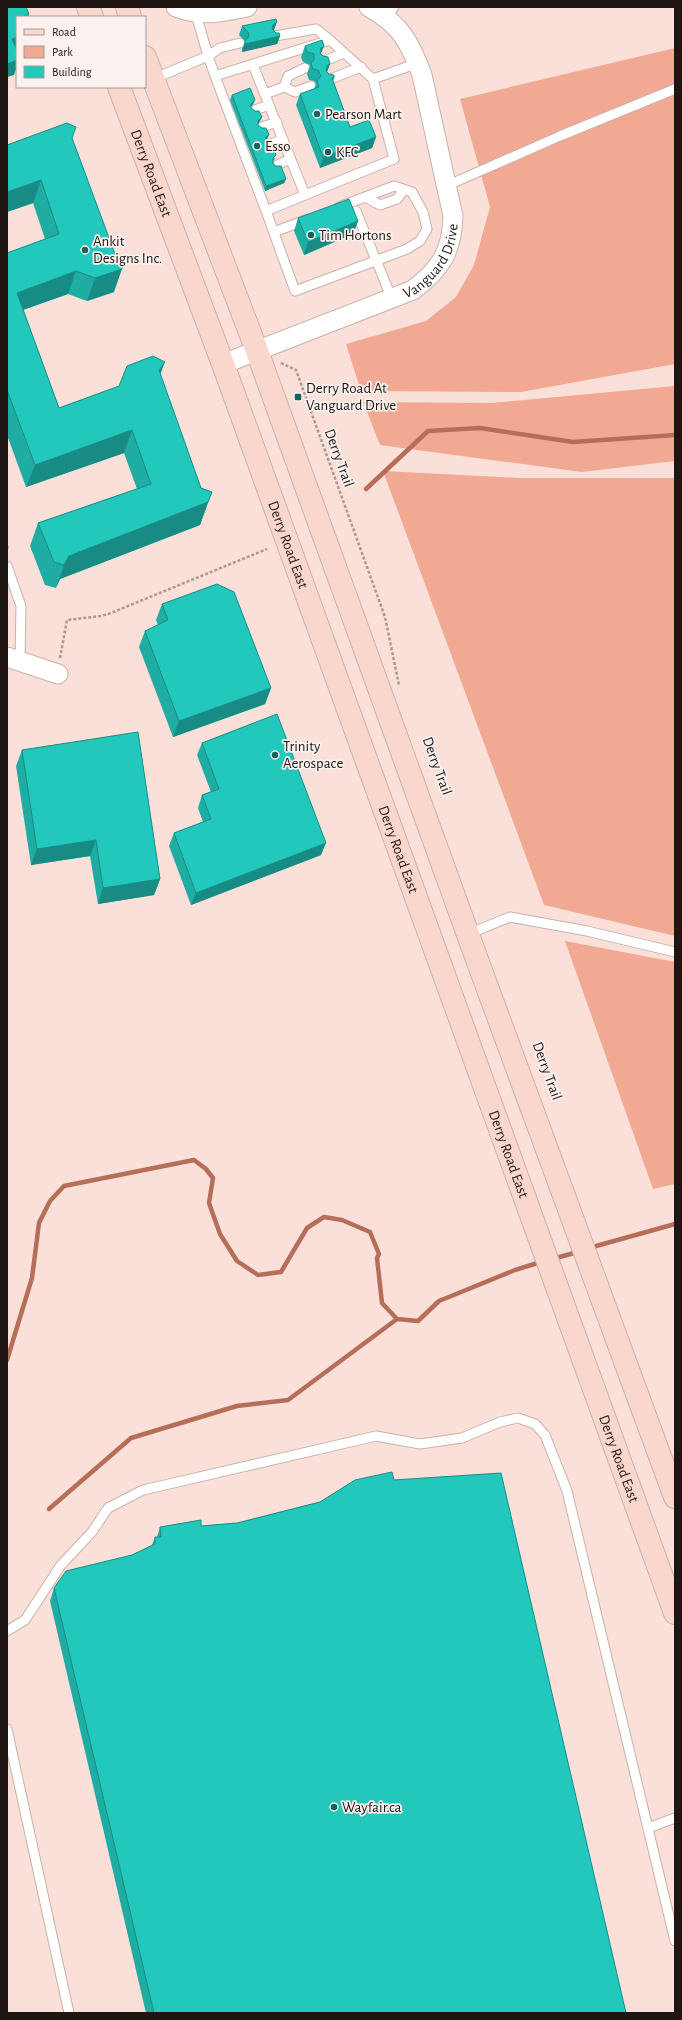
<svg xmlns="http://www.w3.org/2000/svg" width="682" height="2020" font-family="'Alegreya Sans',sans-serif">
<rect width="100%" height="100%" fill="#fae0d8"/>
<!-- green -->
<path fill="#f1a993" d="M 675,48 L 675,364 L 521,392 L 361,391 L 346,344 L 426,321 L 456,297 L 474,265 L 490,207 L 460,99 Z
M 675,386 L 675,461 L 582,472 L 380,445 L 363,402 L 491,403 Z
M 383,471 L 521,478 L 675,478 L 675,936 L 544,905 Z
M 565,941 L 675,962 L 675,1184 L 653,1189 Z"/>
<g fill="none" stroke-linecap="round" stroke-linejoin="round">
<!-- stream -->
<path stroke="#b66e59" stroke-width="4.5" d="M 366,489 L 428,431 L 480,428 L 573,442 L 675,435
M 589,1248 L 675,1224
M 552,1259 L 578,1252
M 7,1360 L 32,1278 L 39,1223 L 50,1201 L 64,1186 L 194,1160 L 206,1169 L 213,1178 L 209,1203 L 220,1234 L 237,1261 L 258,1275 L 281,1272 L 307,1228 L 324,1217 L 342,1220 L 370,1232 L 379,1254 L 377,1258 L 382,1303 L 397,1319 L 418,1321 L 439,1301 L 515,1270 L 541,1262
M 49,1509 L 131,1438 L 237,1406 L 288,1400 L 397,1319"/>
<!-- lane casing -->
<g stroke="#c9b1a9" stroke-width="11">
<path id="lane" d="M 387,17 L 394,7
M 275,36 L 316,29 L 330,40
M 240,43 L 220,48 L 208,56 L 215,76 L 330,40 L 373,79 L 418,63
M 322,62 L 344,53
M 253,65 L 305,195 L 394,159 L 373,79
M 215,76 L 266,211 L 305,195
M 153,79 L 208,56 L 196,14
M 328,80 L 361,67
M 284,87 L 288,76 L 305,68
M 265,94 L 284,87 L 295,92 L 311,86
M 255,110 L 269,105
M 262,127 L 277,122
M 269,145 L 283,139
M 277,165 L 290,159
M 446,186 L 560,136 L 675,89
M 365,197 L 380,205 L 397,199 L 404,190
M 266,211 L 295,291 L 407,249 L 420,241 L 427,229 L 423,212 L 412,192 L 394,186 L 339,207
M 356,211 L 392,299
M 274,232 L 308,219
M 7,566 L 21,606 L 20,660
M 468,934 L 510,917 L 587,931 L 675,952
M 7,1631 L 25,1620 L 61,1565 L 92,1532 L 108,1508 L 143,1490 L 376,1436 L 420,1444 L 462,1438 L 500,1422 L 518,1418 L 535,1424 L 545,1435 L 567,1491 L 675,1941
M 7,1729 L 69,2013
M 648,1828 L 675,1818"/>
</g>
<!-- street casing -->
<g stroke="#c9b1a9" stroke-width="21">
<g id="street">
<path d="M 176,7 C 201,17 222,12 247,7"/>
<path id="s1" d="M 223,364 L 413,290 C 441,269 452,251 453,216 L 422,75 C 410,42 400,24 369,7"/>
<path d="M 7,657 L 58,674"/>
</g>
</g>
<!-- secondary casing -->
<g stroke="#c9b1a9" stroke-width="24">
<g id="secondary">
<path d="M 88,7 L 92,17"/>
<path d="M 127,7 L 130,17"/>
<path d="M 145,57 L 257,351 L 479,965 L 675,1497"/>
<path id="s2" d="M 119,87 L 223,364 L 675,1613"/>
</g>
</g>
<!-- path -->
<path stroke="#ac9892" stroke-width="2.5" stroke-dasharray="3 2" stroke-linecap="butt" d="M 281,363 L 296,370 L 385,617 L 399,685
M 60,658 L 67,620 L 101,616 L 111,613 L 267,549"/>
<!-- lane -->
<use href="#lane" stroke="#fff" stroke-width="9"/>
<!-- street -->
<use href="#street" stroke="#fff" stroke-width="19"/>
<!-- secondary -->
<use href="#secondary" stroke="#f9d7cd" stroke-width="22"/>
</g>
<!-- wall -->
<path fill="#1eaca3" d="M 242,26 L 274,30 L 276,33 L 280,36 L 277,44 L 242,52 L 242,49 L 245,41 L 239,35 Z
M 305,46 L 321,54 L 330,64 L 327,72 L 329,74 L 334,78 L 333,81 L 350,127 L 376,137 L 372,148 L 320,168 L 296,105 L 300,94 L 314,89 L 316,84 L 314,81 L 309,80 L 307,74 L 310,65 L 303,62 L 301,57 Z
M 232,95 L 255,100 L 253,104 L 251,107 L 251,108 L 262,117 L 260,121 L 258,124 L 258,125 L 269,135 L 267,139 L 265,141 L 265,143 L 275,159 L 273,161 L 273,163 L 286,179 L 284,183 L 265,191 L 230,100 Z
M 72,139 L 114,292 L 87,301 L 68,294 L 23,310 L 59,408 L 160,374 L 201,488 L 212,492 L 200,525 L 60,579 L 56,588 L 45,585 L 30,546 L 38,523 L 137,489 L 124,453 L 26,487 L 7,435 L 7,253 L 45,239 L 33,203 L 7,212 Z
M 298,218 L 358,221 L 353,234 L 304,255 L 294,231 Z
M 162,604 L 271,688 L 265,704 L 173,737 L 139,647 L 145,631 L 158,625 L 156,620 Z
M 202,743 L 321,855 L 191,905 L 169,846 L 174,833 L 203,822 L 198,808 L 202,795 L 211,792 L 197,755 Z
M 22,750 L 160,879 L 154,895 L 98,904 L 90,856 L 31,865 L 16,766 Z
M 394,1480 L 626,2013 L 146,2013 L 50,1601 L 54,1588 L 132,1555 L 152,1545 L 155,1537 L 157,1537 L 160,1527 L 201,1526 L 237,1523 L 320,1502 Z"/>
<!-- shaded-wall -->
<path fill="#188c84" d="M 29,14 L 28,17 L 22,17 Z
M 277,22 L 274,30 L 270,34 L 273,25 Z
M 280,36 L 277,44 L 242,52 L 245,44 Z
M 17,37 L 17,51 L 12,39 Z
M 324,46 L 320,56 L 321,48 Z
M 17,60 L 17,66 L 14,75 L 7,77 L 7,64 Z
M 330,64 L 326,74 L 327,66 Z
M 255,100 L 253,104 L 249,109 L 251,104 Z
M 262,117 L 260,121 L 256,125 L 258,121 Z
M 269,135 L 267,139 L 264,142 L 266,137 Z
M 376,137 L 372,148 L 320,168 L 323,157 Z
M 286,179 L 284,183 L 265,191 L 266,186 Z
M 41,180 L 33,203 L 7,212 L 7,192 Z
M 358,221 L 353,234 L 304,255 L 308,242 Z
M 122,269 L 114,292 L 87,301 L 95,278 Z
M 76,271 L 68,294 L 8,315 L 17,293 Z
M 165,362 L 156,385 L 159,370 Z
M 132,430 L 124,453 L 26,487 L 35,465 Z
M 208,502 L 200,525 L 60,579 L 56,588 L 64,565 L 69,556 Z
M 271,688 L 265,704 L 173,737 L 179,721 Z
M 96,840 L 90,856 L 31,865 L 37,849 Z
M 326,843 L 321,855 L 191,905 L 196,893 Z
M 160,879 L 154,895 L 98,904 L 103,888 Z"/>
<!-- building -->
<path fill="#23c8bd" stroke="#188c84" d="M 7,7 L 26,7 L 29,14 L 22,17 L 17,17 L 17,37 L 12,39 L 17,51 L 17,60 L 7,64 Z
M 276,19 L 277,22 L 273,25 L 272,29 L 276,33 L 279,33 L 280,36 L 245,44 L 245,40 L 248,38 L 249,33 L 242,26 Z
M 322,40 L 324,46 L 321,48 L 320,53 L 323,56 L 328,57 L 330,64 L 327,66 L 326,71 L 329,74 L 334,75 L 334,78 L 332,78 L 350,127 L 369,120 L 376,137 L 323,157 L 300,94 L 319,87 L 317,81 L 321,76 L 318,70 L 313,69 L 311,63 L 314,60 L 314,54 L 307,52 L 305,46 Z
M 250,88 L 255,100 L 251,104 L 251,108 L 255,111 L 259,111 L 262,117 L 258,121 L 258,125 L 262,128 L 266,128 L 269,135 L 266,137 L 265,143 L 267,146 L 273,146 L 276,155 L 273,158 L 273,163 L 275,166 L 281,166 L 286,179 L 266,186 L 232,95 Z
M 67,123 L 76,127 L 72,138 L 115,254 L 126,259 L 122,269 L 95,278 L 76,271 L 17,293 L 59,408 L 119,386 L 127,366 L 153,356 L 165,362 L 159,370 L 201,488 L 212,492 L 208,502 L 69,556 L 64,565 L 54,562 L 38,523 L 151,484 L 132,430 L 35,465 L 7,390 L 7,253 L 59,234 L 41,180 L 7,192 L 7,145 Z
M 349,199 L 358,221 L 308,242 L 298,218 Z
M 7,544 L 8,547 L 7,553 Z
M 217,584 L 234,592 L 271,688 L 179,721 L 145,631 L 168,620 L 162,604 Z
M 277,714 L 326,843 L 196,893 L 174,833 L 211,819 L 202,795 L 219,789 L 202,743 Z
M 138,732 L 160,879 L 103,888 L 96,840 L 37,849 L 22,750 Z
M 392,1472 L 394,1480 L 501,1473 L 626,2013 L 154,2013 L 54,1588 L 66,1571 L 132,1555 L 155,1544 L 155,1537 L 161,1537 L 160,1527 L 201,1520 L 201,1526 L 237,1523 L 320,1502 L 355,1480 Z"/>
<!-- markers -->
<g fill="#14625c" stroke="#fbf1ee" stroke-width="1.5">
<circle cx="317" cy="114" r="4"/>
<circle cx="257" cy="146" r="4"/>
<circle cx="328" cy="152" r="4"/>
<circle cx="311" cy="235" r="4"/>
<circle cx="85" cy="250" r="4"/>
<rect x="294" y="393" width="8" height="8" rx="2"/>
<circle cx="275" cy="755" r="4"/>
<circle cx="334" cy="1807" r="4"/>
</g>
<g text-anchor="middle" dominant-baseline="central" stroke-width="3.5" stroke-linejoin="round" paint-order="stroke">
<!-- poi labels -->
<g font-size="15" fill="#1f1614" stroke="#fbf1ee" text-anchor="start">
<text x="325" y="114">Pearson Mart</text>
<text x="265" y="146">Esso</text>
<text x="336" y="152">KFC</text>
<text x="319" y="235">Tim Hortons</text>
<text x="93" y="241">Ankit<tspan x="93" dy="17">Designs Inc.</tspan></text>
<text x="306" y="388">Derry Road At<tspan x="306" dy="17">Vanguard Drive</tspan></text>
<text x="283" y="746">Trinity<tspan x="283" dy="17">Aerospace</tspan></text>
<text x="342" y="1807">Wayfair.ca</text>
</g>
<!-- street labels -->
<g font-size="15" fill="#1f1614" stroke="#fbf1ee">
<text stroke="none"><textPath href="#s2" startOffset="92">Derry Road East</textPath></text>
<text stroke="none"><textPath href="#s1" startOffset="239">Vanguard Drive</textPath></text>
<text transform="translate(339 458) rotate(70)">Derry Trail</text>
<text stroke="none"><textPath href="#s2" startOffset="488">Derry Road East</textPath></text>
<text transform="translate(437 766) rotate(70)">Derry Trail</text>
<text stroke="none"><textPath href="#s2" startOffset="812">Derry Road East</textPath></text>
<text transform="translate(547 1071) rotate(70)">Derry Trail</text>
<text stroke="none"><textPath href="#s2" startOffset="1136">Derry Road East</textPath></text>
<text stroke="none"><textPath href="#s2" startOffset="1460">Derry Road East</textPath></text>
</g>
</g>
<!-- border -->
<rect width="682" height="2020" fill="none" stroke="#1f1614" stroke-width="16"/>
<!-- legend -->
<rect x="16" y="16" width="130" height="72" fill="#fbf1ee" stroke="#a39997"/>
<rect x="24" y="29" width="20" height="6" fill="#f9d7cd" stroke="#a39997"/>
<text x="52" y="36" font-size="12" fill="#1f1614">Road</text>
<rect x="24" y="46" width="20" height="12" fill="#f1a993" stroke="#a39997"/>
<text x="52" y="56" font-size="12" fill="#1f1614">Park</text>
<rect x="24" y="66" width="20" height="12" fill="#23c8bd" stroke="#a39997"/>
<text x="52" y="76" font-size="12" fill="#1f1614">Building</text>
</svg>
